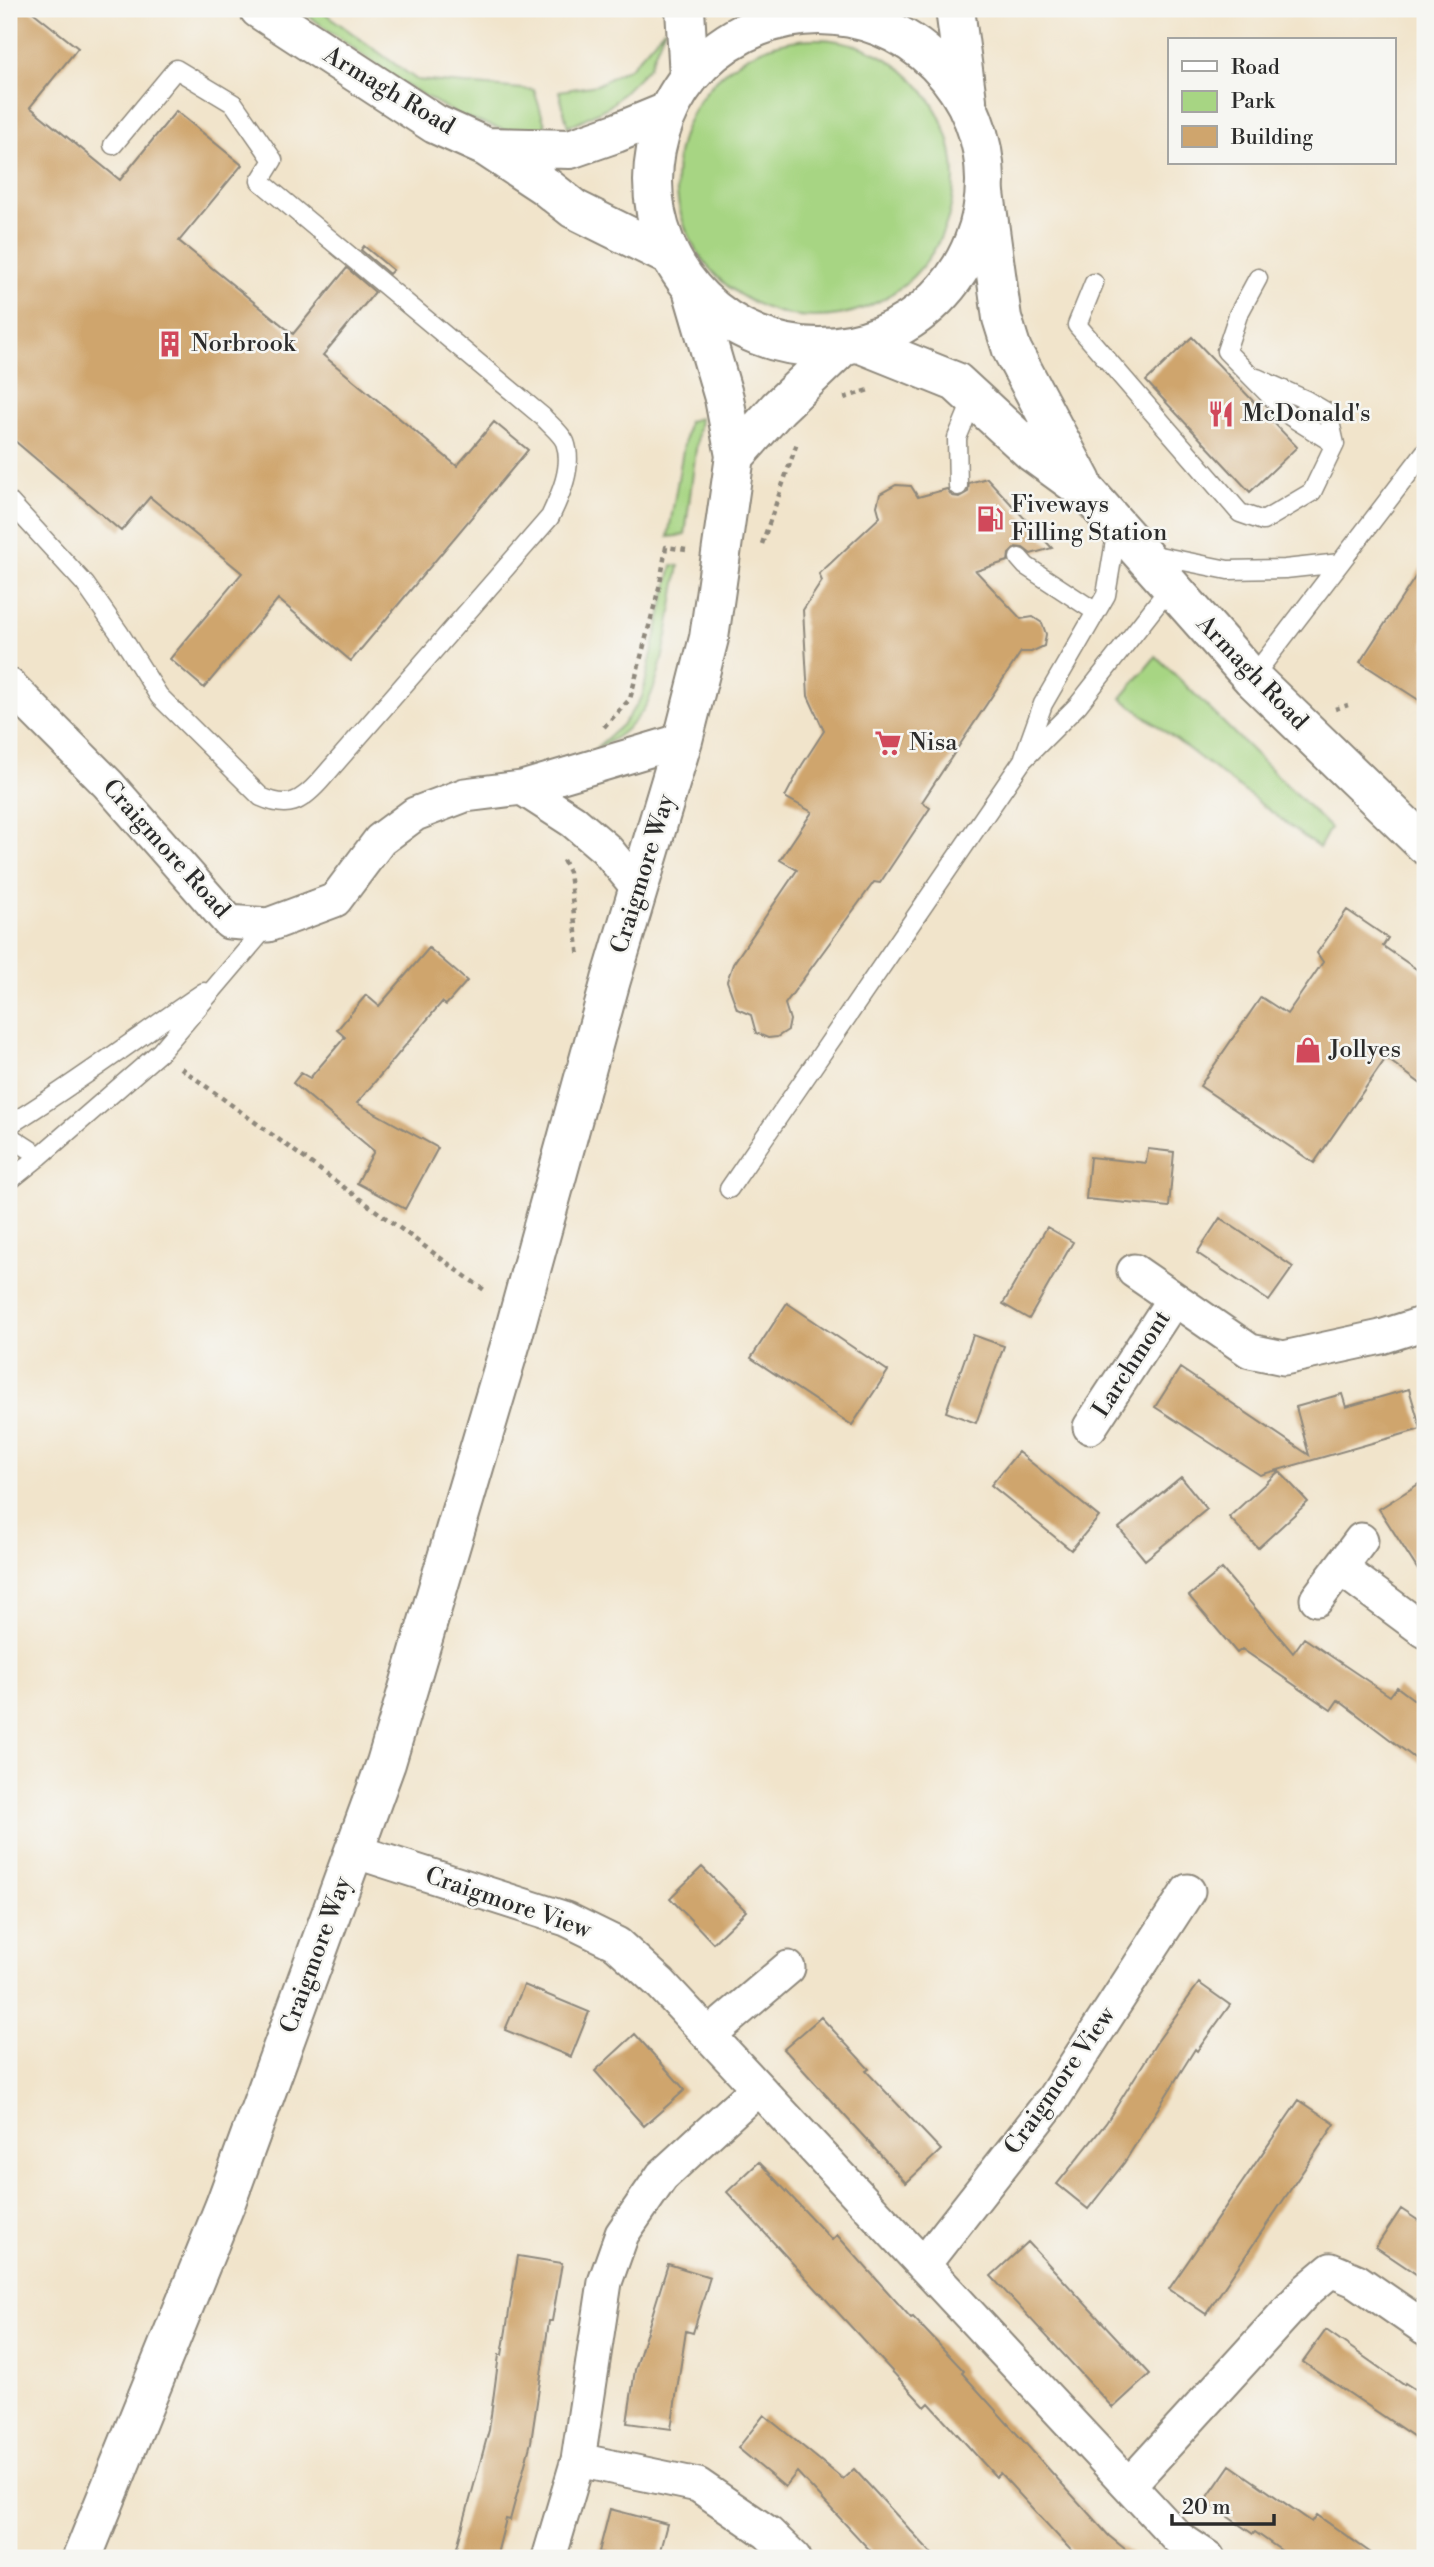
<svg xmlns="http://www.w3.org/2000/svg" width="1434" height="2567" font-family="'Libre Bodoni',serif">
<rect width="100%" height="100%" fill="#f6f6f2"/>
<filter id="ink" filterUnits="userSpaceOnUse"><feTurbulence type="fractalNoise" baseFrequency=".0143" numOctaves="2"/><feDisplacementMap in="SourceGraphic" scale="14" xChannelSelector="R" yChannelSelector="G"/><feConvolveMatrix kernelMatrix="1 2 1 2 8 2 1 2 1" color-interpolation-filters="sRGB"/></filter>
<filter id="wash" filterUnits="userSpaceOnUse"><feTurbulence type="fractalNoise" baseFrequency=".00686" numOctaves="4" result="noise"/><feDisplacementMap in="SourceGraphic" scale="28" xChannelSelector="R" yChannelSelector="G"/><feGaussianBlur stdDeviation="1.57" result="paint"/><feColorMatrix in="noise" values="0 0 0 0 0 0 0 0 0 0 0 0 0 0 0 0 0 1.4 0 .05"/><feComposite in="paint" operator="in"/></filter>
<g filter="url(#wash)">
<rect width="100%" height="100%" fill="#f1e4cb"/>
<!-- green -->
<path fill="#a7d583" stroke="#698057" stroke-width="2" d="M 299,9 L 319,9 L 417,80 L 534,90 L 546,128 L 514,133 L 460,116 L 402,83 Z
M 665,28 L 649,67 L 610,106 L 568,127 L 559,91 L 597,85 L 631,67 Z
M676 178a139 139 0 1 1 278 0a139 139 0 1 1-278 0Z
M 700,418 L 685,535 L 668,537 L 688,421 Z
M 672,565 L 679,566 C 671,605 664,683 641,713 C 629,730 613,741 595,749 L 623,724 L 642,697 Z
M 1156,656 L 1330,828 L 1319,848 L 1121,698 Z"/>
<g id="blocks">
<!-- building -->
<path fill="#cfa56d" d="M 9,9 L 29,9 L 78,48 L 30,107 L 120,180 L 176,111 L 242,165 L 179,241 L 293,334 L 347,268 L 375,292 L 323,355 L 457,466 L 494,422 L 528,450 L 351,661 L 278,599 L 204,688 L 170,659 L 242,573 L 150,497 L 121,531 L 9,436 Z
M 364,246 L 393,270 L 389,274 L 361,250 Z
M 1192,337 L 1297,447 L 1250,492 L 1146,381 Z
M 987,478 L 1052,548 L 1031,554 L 1023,548 L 1016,547 L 1009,554 L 1008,561 L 976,571 L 1021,619 L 1033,617 L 1042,623 L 1046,634 L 1044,646 L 1031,652 L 1021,652 L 922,802 L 930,808 L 880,883 L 874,882 L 785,1004 L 790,1020 L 788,1030 L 777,1037 L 768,1038 L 756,1033 L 751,1015 L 737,1009 L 727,981 L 733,964 L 797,870 L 780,860 L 812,812 L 785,797 L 802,765 L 824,731 L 808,696 L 803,610 L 822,581 L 819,574 L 880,517 L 877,506 L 880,494 L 896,485 L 911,486 L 918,497 L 947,489 L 952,496 L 959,497 L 968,492 L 969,483 Z
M 1425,562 L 1425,704 L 1360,662 Z
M 1347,910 L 1388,938 L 1383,946 L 1425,975 L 1425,1087 L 1386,1058 L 1314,1163 L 1200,1086 L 1261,997 L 1287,1014 L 1323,962 L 1317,953 Z
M 429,948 L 467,981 L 446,1005 L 442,1002 L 357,1103 L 438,1148 L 405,1209 L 357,1183 L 374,1151 L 293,1083 L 301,1073 L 310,1078 L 345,1037 L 337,1030 L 366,995 L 379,1006 Z
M 1148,1149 L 1174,1152 L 1169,1207 L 1086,1199 L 1090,1157 L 1146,1163 Z
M 1220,1218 L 1293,1267 L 1269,1301 L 1197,1253 Z
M 1047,1227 L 1073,1242 L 1029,1319 L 1003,1304 Z
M 787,1303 L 888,1371 L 852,1425 L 751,1358 Z
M 973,1335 L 1004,1346 L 976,1423 L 946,1412 Z
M 1180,1368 L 1309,1455 L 1296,1407 L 1342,1394 L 1346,1407 L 1409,1389 L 1421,1429 L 1260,1475 L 1155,1407 Z
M 1018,1452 L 1099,1517 L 1071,1550 L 991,1485 Z
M 1279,1471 L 1308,1502 L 1258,1548 L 1229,1517 Z
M 1181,1477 L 1207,1509 L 1145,1560 L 1119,1528 Z
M 1425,1480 L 1425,1581 L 1379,1509 Z
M 1222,1569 L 1293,1653 L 1304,1638 L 1390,1696 L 1397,1687 L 1425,1708 L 1425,1766 L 1338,1700 L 1331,1710 L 1242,1649 L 1237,1653 L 1189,1596 Z
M 702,1867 L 746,1911 L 713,1943 L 670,1898 Z
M 1199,1983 L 1230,2005 L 1197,2051 L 1195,2049 L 1124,2163 L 1088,2209 L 1057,2184 L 1106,2123 L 1157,2042 Z
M 524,1985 L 589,2012 L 571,2057 L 505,2030 Z
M 821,2017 L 869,2069 L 866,2071 L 941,2150 L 906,2183 L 784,2049 Z
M 635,2034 L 685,2090 L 644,2126 L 595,2071 Z
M 1299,2100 L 1335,2124 L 1206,2314 L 1169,2289 Z
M 759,2162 L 832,2240 L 837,2235 L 911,2318 L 913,2317 L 964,2371 L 962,2373 L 1109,2536 L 1136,2558 L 1078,2558 L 1000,2473 L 996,2477 L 929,2403 L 925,2407 L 727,2192 Z
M 1401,2209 L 1425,2225 L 1425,2280 L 1376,2247 Z
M 1028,2242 L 1150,2374 L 1113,2408 L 991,2276 Z
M 518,2256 L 562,2263 L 552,2321 L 549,2321 L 531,2442 L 510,2520 L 506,2519 L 496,2558 L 454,2558 L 489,2430 L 499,2355 L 502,2355 Z
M 668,2264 L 710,2277 L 693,2333 L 686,2331 L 671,2429 L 627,2423 L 635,2370 Z
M 1326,2330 L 1404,2385 L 1405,2383 L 1425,2396 L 1425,2444 L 1303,2362 Z
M 764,2415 L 843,2479 L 854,2469 L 936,2558 L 877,2558 L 797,2472 L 785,2487 L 738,2448 Z
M 1230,2465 L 1312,2522 L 1317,2515 L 1378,2558 L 1292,2558 L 1255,2532 L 1253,2534 L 1205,2501 Z
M 610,2509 L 667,2524 L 658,2558 L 623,2558 L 599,2552 Z"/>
</g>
</g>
<g filter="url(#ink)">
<use href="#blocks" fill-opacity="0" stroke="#8e887b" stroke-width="2"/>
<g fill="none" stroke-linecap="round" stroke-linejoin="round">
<!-- service casing -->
<g stroke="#8e887b" stroke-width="21">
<path id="service" d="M 1094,283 L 1077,325 L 1240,513 L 1263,521 L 1312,492 L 1335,444 L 1290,416 L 1226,351 L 1238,315 L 1258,278
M 1257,378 L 1306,400 L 1328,413 L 1335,444
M 958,486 L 957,438 L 974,397
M 9,501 L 85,584 L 120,634 L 159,696 L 261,797 C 288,809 300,803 320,781 L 550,517 C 560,496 574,466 565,442 C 561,433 549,424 543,417 L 260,181 L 273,160 L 234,104 L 176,69 L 113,145
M 1149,554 L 1228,570 L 1285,569 L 1340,563
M 1019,558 L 1026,566 L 1096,612
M 1252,678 L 1425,452
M 1024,757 L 1043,704 L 1106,595 L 1117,529
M 9,1125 C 76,1084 139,1036 204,992
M 9,1136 L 40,1156
M 9,1181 L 40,1156 L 160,1052 L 268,925
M 729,1189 L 1023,760 L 1078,705 L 1171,586"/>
</g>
<!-- minor casing -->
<g stroke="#8e887b" stroke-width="37">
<path id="minor" d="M 9,685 L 108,784 L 229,922 L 268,925 L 335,900 L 380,840 L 415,814 L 465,795 L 522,788 L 683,740
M 522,788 L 573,821 L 606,849 L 639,889
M 1134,1271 L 1250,1351 L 1284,1358 L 1381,1337 L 1425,1323
M 1090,1427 L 1173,1300
M 1340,1568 L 1425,1631
M 1317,1599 L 1361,1540
M 354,1851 L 566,1919 L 617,1944 L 661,1984 L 1178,2538 L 1208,2558
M 709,2035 L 788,1968
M 923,2265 L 1053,2099 L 1188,1891
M 578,2460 L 698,2485 L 768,2533 L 794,2558
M 1129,2485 L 1306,2291 L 1331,2270 L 1357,2281 L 1425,2328
M 549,2558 L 578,2460 L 605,2282 L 622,2234 L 662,2176 L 758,2088"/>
</g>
<!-- primary casing -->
<g stroke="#8e887b" stroke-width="42">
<path id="primary" d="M 985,193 L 1002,318 L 1012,350 L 1082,482
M 859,343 L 956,382 L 1033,453 L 1088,493 L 1252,678 L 1425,845"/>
</g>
<!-- trunk casing -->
<g stroke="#8e887b" stroke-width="42">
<path id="trunk" d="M 259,9 L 435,124 L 486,147 L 545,186 L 574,209 L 671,257
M 685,9 L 689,77
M 955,9 L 967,100
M653 181a166 166 0 1 1 332 0a166 166 0 1 1-332 0Z
M 486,147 L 570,149 L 616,133 L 667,112
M 735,456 L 778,408 L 844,345
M 526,1288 L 611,980 L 683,740 L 709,638 L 735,456 L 724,398 L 692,289
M 82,2558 L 225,2205 L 386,1763 L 512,1339"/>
</g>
<!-- path -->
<path stroke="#8e887b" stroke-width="4.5" stroke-dasharray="5 5" stroke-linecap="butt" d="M 844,398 L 872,389
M 762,544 L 797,443
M 1335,709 L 1348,705
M 604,727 L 630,699 L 660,584 L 666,547 L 686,550
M 563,860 L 569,872 L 579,958
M 181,1068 L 487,1292"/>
<!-- service -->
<use href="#service" stroke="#fff" stroke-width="18"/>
<!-- minor -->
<use href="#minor" stroke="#fff" stroke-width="33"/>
<!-- primary -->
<use href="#primary" stroke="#fff" stroke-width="38"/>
<!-- trunk -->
<use href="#trunk" stroke="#fff" stroke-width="38"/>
<!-- trunk-bridge casing -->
<g stroke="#8e887b" stroke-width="42" stroke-linecap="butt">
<path id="trunk-bridge" d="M 512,1339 L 526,1288"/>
</g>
<!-- trunk-bridge -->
<use href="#trunk-bridge" stroke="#fff" stroke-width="38"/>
</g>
</g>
<!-- icons -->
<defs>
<g id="building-bare" transform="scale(2.1)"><path d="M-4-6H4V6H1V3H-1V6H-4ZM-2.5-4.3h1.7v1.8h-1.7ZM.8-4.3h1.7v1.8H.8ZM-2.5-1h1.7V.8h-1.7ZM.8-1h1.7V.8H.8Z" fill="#d1495b" stroke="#f6f6f2" stroke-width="2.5" paint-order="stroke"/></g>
<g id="restaurant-bare" transform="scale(2.1)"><path d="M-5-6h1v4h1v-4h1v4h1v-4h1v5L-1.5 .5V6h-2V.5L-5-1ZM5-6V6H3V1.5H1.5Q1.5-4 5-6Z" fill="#d1495b" stroke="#f6f6f2" stroke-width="2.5" paint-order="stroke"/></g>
<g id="fuel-bare" transform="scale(2.1)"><path d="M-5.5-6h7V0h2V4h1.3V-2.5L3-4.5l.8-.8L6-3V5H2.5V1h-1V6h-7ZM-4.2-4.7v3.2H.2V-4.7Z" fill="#d1495b" stroke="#f6f6f2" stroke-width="2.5" paint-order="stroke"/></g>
<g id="supermarket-bare" transform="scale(2.1)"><path d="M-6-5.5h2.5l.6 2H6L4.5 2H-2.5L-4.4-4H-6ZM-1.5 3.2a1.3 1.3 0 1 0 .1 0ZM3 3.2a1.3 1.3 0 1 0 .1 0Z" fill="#d1495b" stroke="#f6f6f2" stroke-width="2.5" paint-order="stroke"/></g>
<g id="shop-bare" transform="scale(2.1)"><path d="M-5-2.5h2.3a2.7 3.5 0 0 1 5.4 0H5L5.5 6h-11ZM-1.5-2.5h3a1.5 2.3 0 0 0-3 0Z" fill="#d1495b" stroke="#f6f6f2" stroke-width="2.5" paint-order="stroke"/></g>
</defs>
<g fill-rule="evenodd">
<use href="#building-bare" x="170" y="344"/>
<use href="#restaurant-bare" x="1221" y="414"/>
<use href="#fuel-bare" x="990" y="519"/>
<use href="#supermarket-bare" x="888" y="743"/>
<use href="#shop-bare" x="1308" y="1050"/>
</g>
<g text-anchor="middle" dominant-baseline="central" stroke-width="5" stroke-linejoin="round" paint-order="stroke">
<!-- street labels -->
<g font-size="24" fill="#2b2b2b" stroke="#f6f6f2">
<text transform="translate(389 91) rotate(31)">Armagh Road</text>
<text transform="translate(1252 673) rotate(46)">Armagh Road</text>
<text transform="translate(166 849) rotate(48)">Craigmore Road</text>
<text transform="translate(643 874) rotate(-73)">Craigmore Way</text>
<text transform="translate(1132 1364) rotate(-57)">Larchmont</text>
<text transform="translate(508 1903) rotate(19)">Craigmore View</text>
<text transform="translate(316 1955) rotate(-70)">Craigmore Way</text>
<text transform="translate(1060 2081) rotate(-55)">Craigmore View</text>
</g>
<!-- poi labels -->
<g font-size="24" fill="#2b2b2b" stroke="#f6f6f2" text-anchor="start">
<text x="191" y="344">Norbrook</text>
<text x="1242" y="414">McDonald's</text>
<text x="1011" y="505">Fiveways<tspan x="1011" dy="28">Filling Station</tspan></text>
<text x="909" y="743">Nisa</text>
<text x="1329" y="1050">Jollyes</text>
</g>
</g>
<!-- margin -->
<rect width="1434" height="2567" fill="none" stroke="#f6f6f2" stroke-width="35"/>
<!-- legend -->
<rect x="1168" y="38" width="228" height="126" fill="#f6f6f2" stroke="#a5a5a2" stroke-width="2"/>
<rect x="1182" y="61" width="35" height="10" fill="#ffffff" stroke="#a5a5a2" stroke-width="2"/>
<text x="1231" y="74" font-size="21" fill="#2b2b2b">Road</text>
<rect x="1182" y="91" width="35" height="21" fill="#a7d583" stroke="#a5a5a2" stroke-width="2"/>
<text x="1231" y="108" font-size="21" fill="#2b2b2b">Park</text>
<rect x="1182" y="126" width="35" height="21" fill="#cfa56d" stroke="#a5a5a2" stroke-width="2"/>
<text x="1231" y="144" font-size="21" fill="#2b2b2b">Building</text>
<!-- scale -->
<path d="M1172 2514v10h102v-10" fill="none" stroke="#2b2b2b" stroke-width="3.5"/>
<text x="1182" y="2514" font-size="21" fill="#2b2b2b" stroke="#f6f6f2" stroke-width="5" paint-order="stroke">20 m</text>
</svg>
